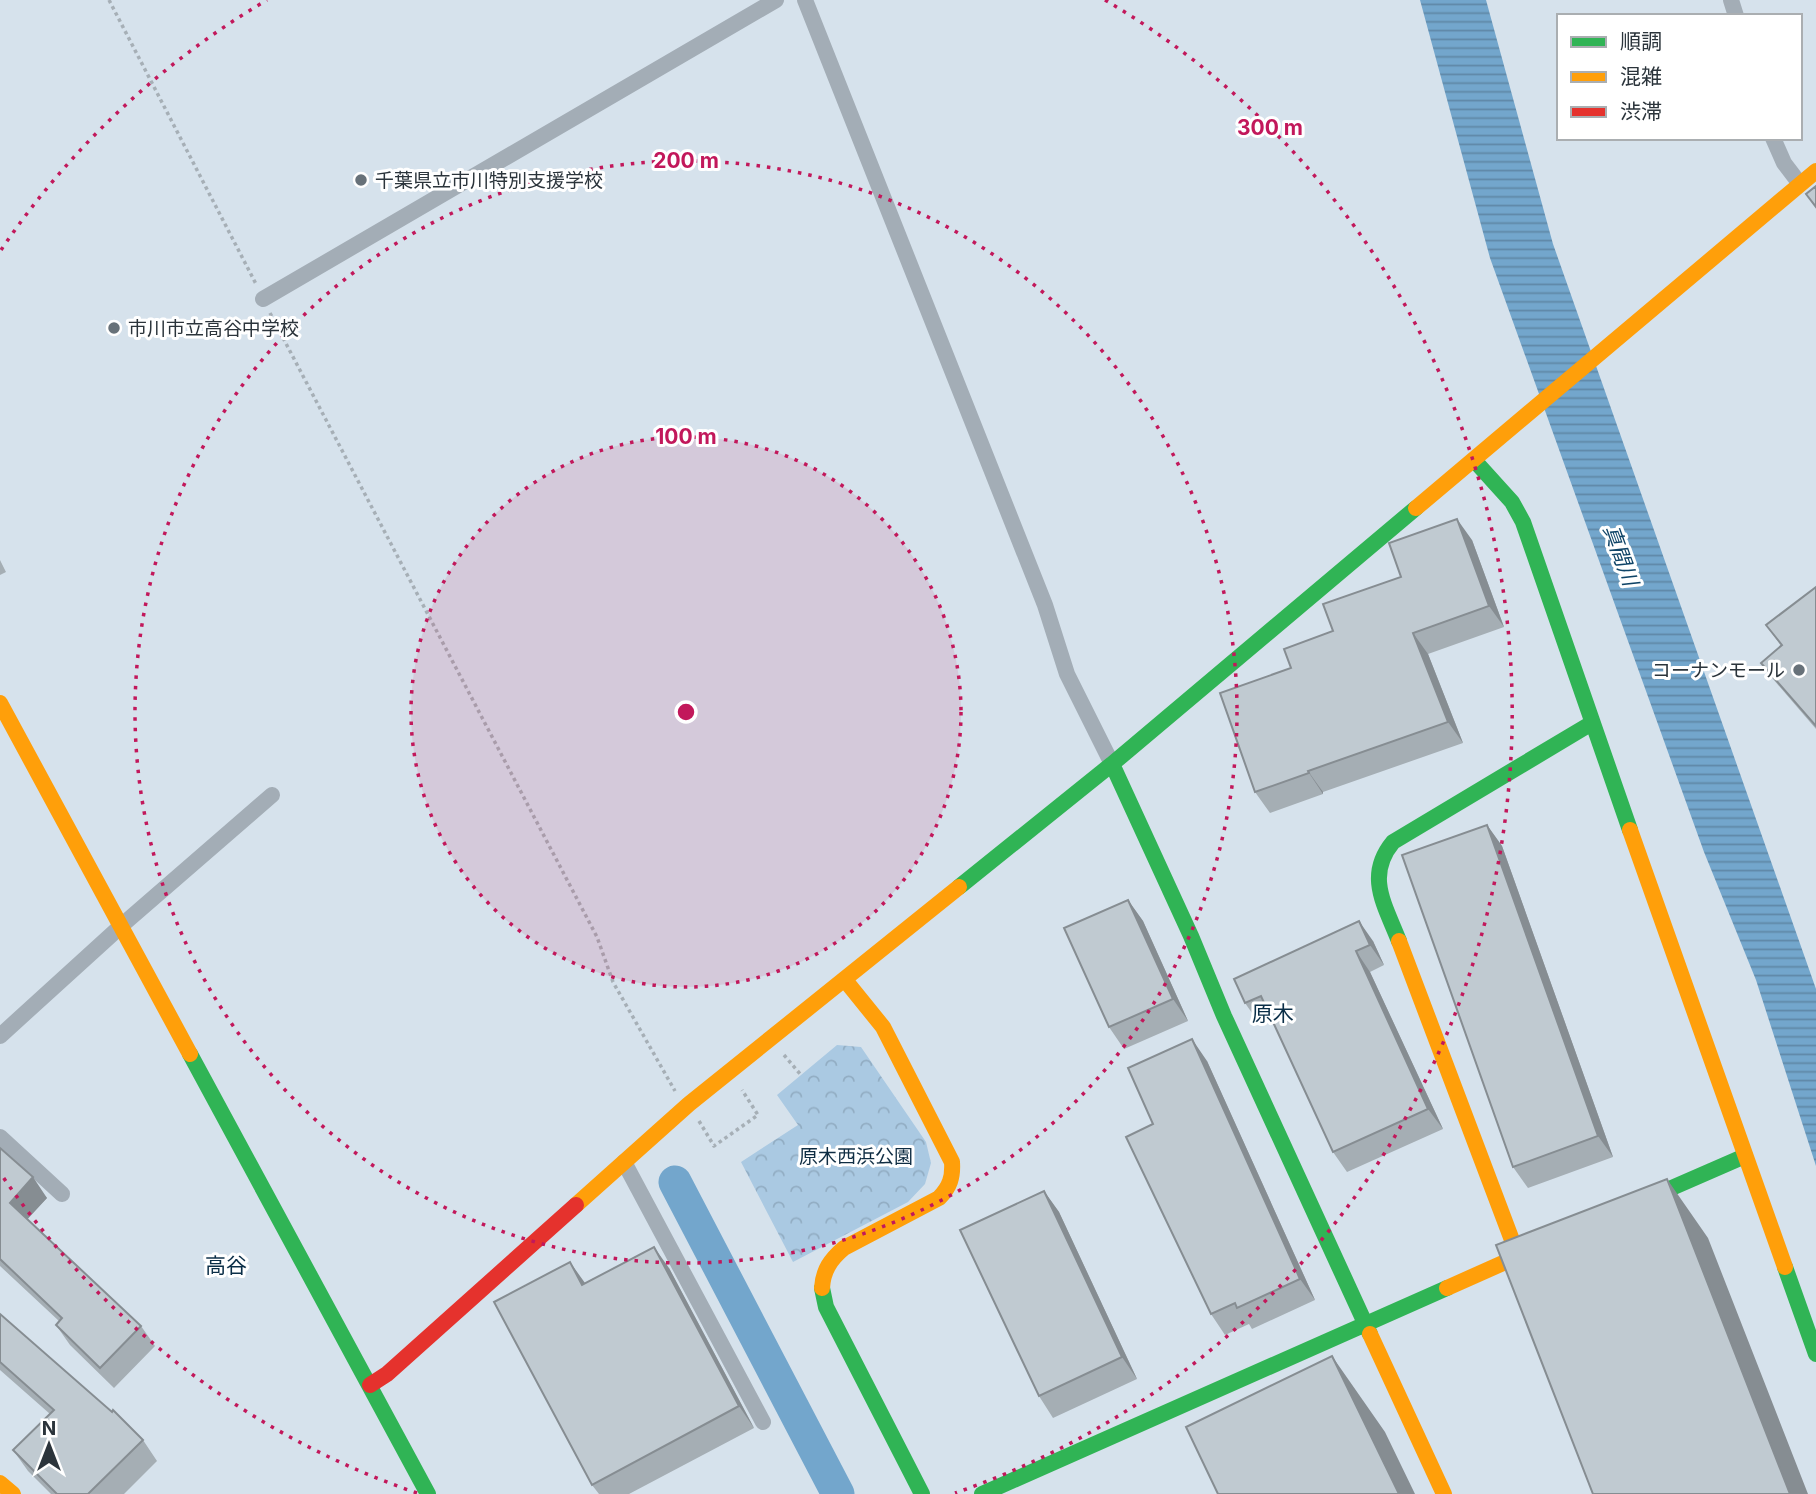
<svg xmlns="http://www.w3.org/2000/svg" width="1816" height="1494" font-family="Inter,'Noto Sans JP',sans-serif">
<defs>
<pattern id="forest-crowns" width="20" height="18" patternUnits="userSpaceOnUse" patternTransform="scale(1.75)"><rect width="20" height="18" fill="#aac9e2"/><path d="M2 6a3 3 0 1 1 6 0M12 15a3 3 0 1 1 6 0" fill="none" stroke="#92adc3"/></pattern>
<pattern id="water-rules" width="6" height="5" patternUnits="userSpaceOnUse" patternTransform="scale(1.75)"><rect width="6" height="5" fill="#73a6cc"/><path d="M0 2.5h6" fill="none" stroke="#5f88a7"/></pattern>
</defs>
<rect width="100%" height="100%" fill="#d6e2ec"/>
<!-- forest -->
<path fill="url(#forest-crowns)" d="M 837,1045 L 861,1047 L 926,1142 L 931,1163 L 925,1184 L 908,1202 L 793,1262 L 741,1162 L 798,1125 L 777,1095 Z"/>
<!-- water -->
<path fill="url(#water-rules)" d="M 1420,0 L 1486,0 L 1553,244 L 1816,989 L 1816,1166 L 1756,980 L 1704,852 L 1490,258 Z"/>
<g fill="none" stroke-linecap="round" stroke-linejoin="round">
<!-- river -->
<path stroke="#73a6cc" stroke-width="33" d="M 675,1182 L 838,1494"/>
<!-- path -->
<path stroke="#a6afb6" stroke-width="3.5" stroke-dasharray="3.5 3.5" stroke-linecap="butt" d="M 109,0 L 256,284
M 270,313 L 597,937 L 613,982 L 675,1091
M 784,1055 L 801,1075
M 699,1121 L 714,1146 L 758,1115 L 742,1090"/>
<!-- street -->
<path stroke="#a3adb6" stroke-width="16" d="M 805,0 L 1045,605 L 1067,674 L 1112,764
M 1731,0 L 1736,16
M 1773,138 L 1784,163 L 1800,184
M 263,299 L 776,0
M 0,1036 L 121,926 L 272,795
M 0,1137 L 62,1194
M 624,1162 L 763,1422"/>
<!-- fast -->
<path stroke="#30b455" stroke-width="16" d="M 1474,460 L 1512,502 L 1523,522 L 1630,830
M 1112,764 L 1191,936 L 1224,1016 L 1370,1334
M 959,887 L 1112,764 L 1416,508
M 1399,941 C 1385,905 1365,876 1393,842 L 1592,723
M 190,1054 L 428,1494
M 1644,1200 L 1745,1156
M 1785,1267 L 1816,1354
M 822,1288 L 826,1307 L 922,1494
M 982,1494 L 1447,1288"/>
<!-- slow -->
<path stroke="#ff9f0a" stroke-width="16" d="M 1416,508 L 1816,171
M 0,703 L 190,1054
M 1630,830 L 1785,1267
M 1399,941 L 1518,1256
M 576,1205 L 689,1104 L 959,887
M 822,1288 C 823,1270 831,1259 844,1248 L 939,1198 C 950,1187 953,1177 952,1162 L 883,1027 L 845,980
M 1447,1288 L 1530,1251
M 1370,1334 L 1444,1494
M 0,1483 L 13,1494"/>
<!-- jam -->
<path stroke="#e5322d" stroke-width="16" d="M 370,1385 L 387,1374 L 576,1205"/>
</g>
<!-- wall -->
<path fill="#a5aeb4" d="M 1472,540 L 1504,627 L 1428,654 L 1463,743 L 1323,792 L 1323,794 L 1270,813 L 1255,792 L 1291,668 L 1333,631 L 1401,577 Z
M 0,560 L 6,572 L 0,575 Z
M 1816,587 L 1816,729 L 1773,679 L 1761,663 L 1781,646 L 1766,625 Z
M 1487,825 L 1502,846 L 1613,1157 L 1528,1188 L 1513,1167 Z
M 1128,900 L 1143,921 L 1188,1021 L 1124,1049 L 1109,1027 Z
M 1373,941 L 1384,965 L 1370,972 L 1443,1129 L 1347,1172 L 1333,1152 L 1271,1018 L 1259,1023 L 1245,1003 Z
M 1207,1061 L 1315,1300 L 1252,1329 L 1249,1324 L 1225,1335 L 1211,1314 L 1153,1124 Z
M 0,1148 L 47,1198 L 27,1219 L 141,1326 L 155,1346 L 114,1388 L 70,1345 L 56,1325 L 59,1321 L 0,1266 Z
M 1044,1191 L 1059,1212 L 1137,1379 L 1053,1418 L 1039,1396 Z
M 669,1268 L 754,1428 L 629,1494 L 599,1494 L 592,1485 L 585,1284 Z
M 0,1314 L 143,1440 L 157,1461 L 124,1494 L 51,1494 L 28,1471 L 13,1450 L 50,1414 L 0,1370 Z"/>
<!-- shaded-wall -->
<path fill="#868d92" d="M 1457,519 L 1472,540 L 1504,627 L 1489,606 Z
M 1413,633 L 1428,654 L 1463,743 L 1448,722 Z
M 1308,771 L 1323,792 L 1323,794 L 1309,773 Z
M 1487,825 L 1502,846 L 1613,1157 L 1598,1136 Z
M 1128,900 L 1143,921 L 1188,1021 L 1173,999 Z
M 1359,921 L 1373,941 L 1384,965 L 1370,945 Z
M 1356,951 L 1370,972 L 1443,1129 L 1428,1109 Z
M 1192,1039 L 1207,1061 L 1315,1300 L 1300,1279 Z
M 33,1177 L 47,1198 L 24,1223 L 10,1203 Z
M 1667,1179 L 1708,1238 L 1808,1494 L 1790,1494 Z
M 1044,1191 L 1059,1212 L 1137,1379 L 1122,1357 Z
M 654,1247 L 669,1268 L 754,1428 L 739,1406 Z
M 570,1262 L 585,1283 L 597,1307 L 582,1285 Z
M 1332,1356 L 1385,1432 L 1415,1494 L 1399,1494 Z"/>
<!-- building -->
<path fill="#c0cad1" stroke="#868d92" stroke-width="2" d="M 1816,186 L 1816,207 L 1806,194 Z
M 1457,519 L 1489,606 L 1413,633 L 1448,722 L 1308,771 L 1309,773 L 1255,792 L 1220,693 L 1291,668 L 1284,649 L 1333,631 L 1323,604 L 1401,577 L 1389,543 Z
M 1816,587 L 1816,726 L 1761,663 L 1782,645 L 1766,625 Z
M 1487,825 L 1598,1136 L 1513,1167 L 1402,855 Z
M 1128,900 L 1173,999 L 1109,1027 L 1064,928 Z
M 1359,921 L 1370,945 L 1356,951 L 1428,1109 L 1333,1152 L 1261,996 L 1245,1003 L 1234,979 Z
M 1192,1039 L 1300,1279 L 1237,1308 L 1235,1303 L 1211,1314 L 1126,1137 L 1153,1124 L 1128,1068 Z
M 0,1148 L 33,1177 L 10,1203 L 141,1326 L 100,1368 L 56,1325 L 62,1318 L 0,1259 Z
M 1667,1179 L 1790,1494 L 1593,1494 L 1496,1245 Z
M 1044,1191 L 1122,1357 L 1039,1396 L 960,1230 Z
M 654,1247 L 739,1406 L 592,1485 L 494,1302 L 570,1262 L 582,1285 Z
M 0,1314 L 112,1412 L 113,1410 L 143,1440 L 88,1494 L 57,1494 L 13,1450 L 54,1410 L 0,1362 Z
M 1332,1356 L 1399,1494 L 1218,1494 L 1186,1427 Z"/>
<!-- distance rings -->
<circle cx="686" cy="712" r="275" fill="#c2185b" fill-opacity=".12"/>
<g fill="none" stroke="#c2185b" stroke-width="3.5" stroke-dasharray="3.5 7">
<circle cx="686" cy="712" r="275"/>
<circle cx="686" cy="712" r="551"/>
<path d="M417 1493A826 826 0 0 1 1 1174M1 250A826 826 0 0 1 267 0M1105 0A826 826 0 0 1 955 1493"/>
</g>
<!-- markers -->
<g fill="#677179" stroke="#fff" stroke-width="2.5">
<circle cx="361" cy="180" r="7"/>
<circle cx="114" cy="328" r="7"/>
<circle cx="1799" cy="670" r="7"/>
</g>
<g text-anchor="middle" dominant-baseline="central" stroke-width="6" stroke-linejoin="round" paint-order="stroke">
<!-- poi labels -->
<g font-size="19" fill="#2b343b" stroke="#fff" text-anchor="start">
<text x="375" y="180">千葉県立市川特別支援学校</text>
<text x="128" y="328">市川市立高谷中学校</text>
<text x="1785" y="670" text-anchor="end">コーナンモール</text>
</g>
<!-- park labels -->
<g font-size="19" fill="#0f2d43" stroke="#fff">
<text x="856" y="1156">原木西浜公園</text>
</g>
<!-- water labels -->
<g font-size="21" font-style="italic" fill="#0f4467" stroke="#fff">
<text transform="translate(1621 555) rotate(70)">真間川</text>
</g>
<!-- neighbourhood labels -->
<g font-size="21" fill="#0a2e47" stroke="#fff">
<text x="1273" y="1013">原木</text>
<text x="226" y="1265">高谷</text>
</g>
</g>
<circle cx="686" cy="712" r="10" fill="#c2185b" stroke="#fff" stroke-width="3.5"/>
<g font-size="21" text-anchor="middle" font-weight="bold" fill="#c2185b" stroke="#fff" stroke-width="6" stroke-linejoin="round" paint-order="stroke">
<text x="1270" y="135">300 m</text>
<text x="686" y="168">200 m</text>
<text x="686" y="444">100 m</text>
</g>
<!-- legend -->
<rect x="1557" y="14" width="245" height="126" fill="#ffffff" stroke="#aaaeb1" stroke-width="2"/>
<rect x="1571" y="37" width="35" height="10" fill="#30b455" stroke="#aaaeb1" stroke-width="2"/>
<text x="1620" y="49" font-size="21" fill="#2b343b">順調</text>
<rect x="1571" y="72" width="35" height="10" fill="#ff9f0a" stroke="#aaaeb1" stroke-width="2"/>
<text x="1620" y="84" font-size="21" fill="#2b343b">混雑</text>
<rect x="1571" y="107" width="35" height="10" fill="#e5322d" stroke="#aaaeb1" stroke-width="2"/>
<text x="1620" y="119" font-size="21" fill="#2b343b">渋滞</text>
<!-- north arrow -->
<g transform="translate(49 1445)" stroke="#ffffff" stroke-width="5" paint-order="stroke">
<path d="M0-5L12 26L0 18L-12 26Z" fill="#2b343b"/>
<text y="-10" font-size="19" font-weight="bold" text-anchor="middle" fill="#2b343b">N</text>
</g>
</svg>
